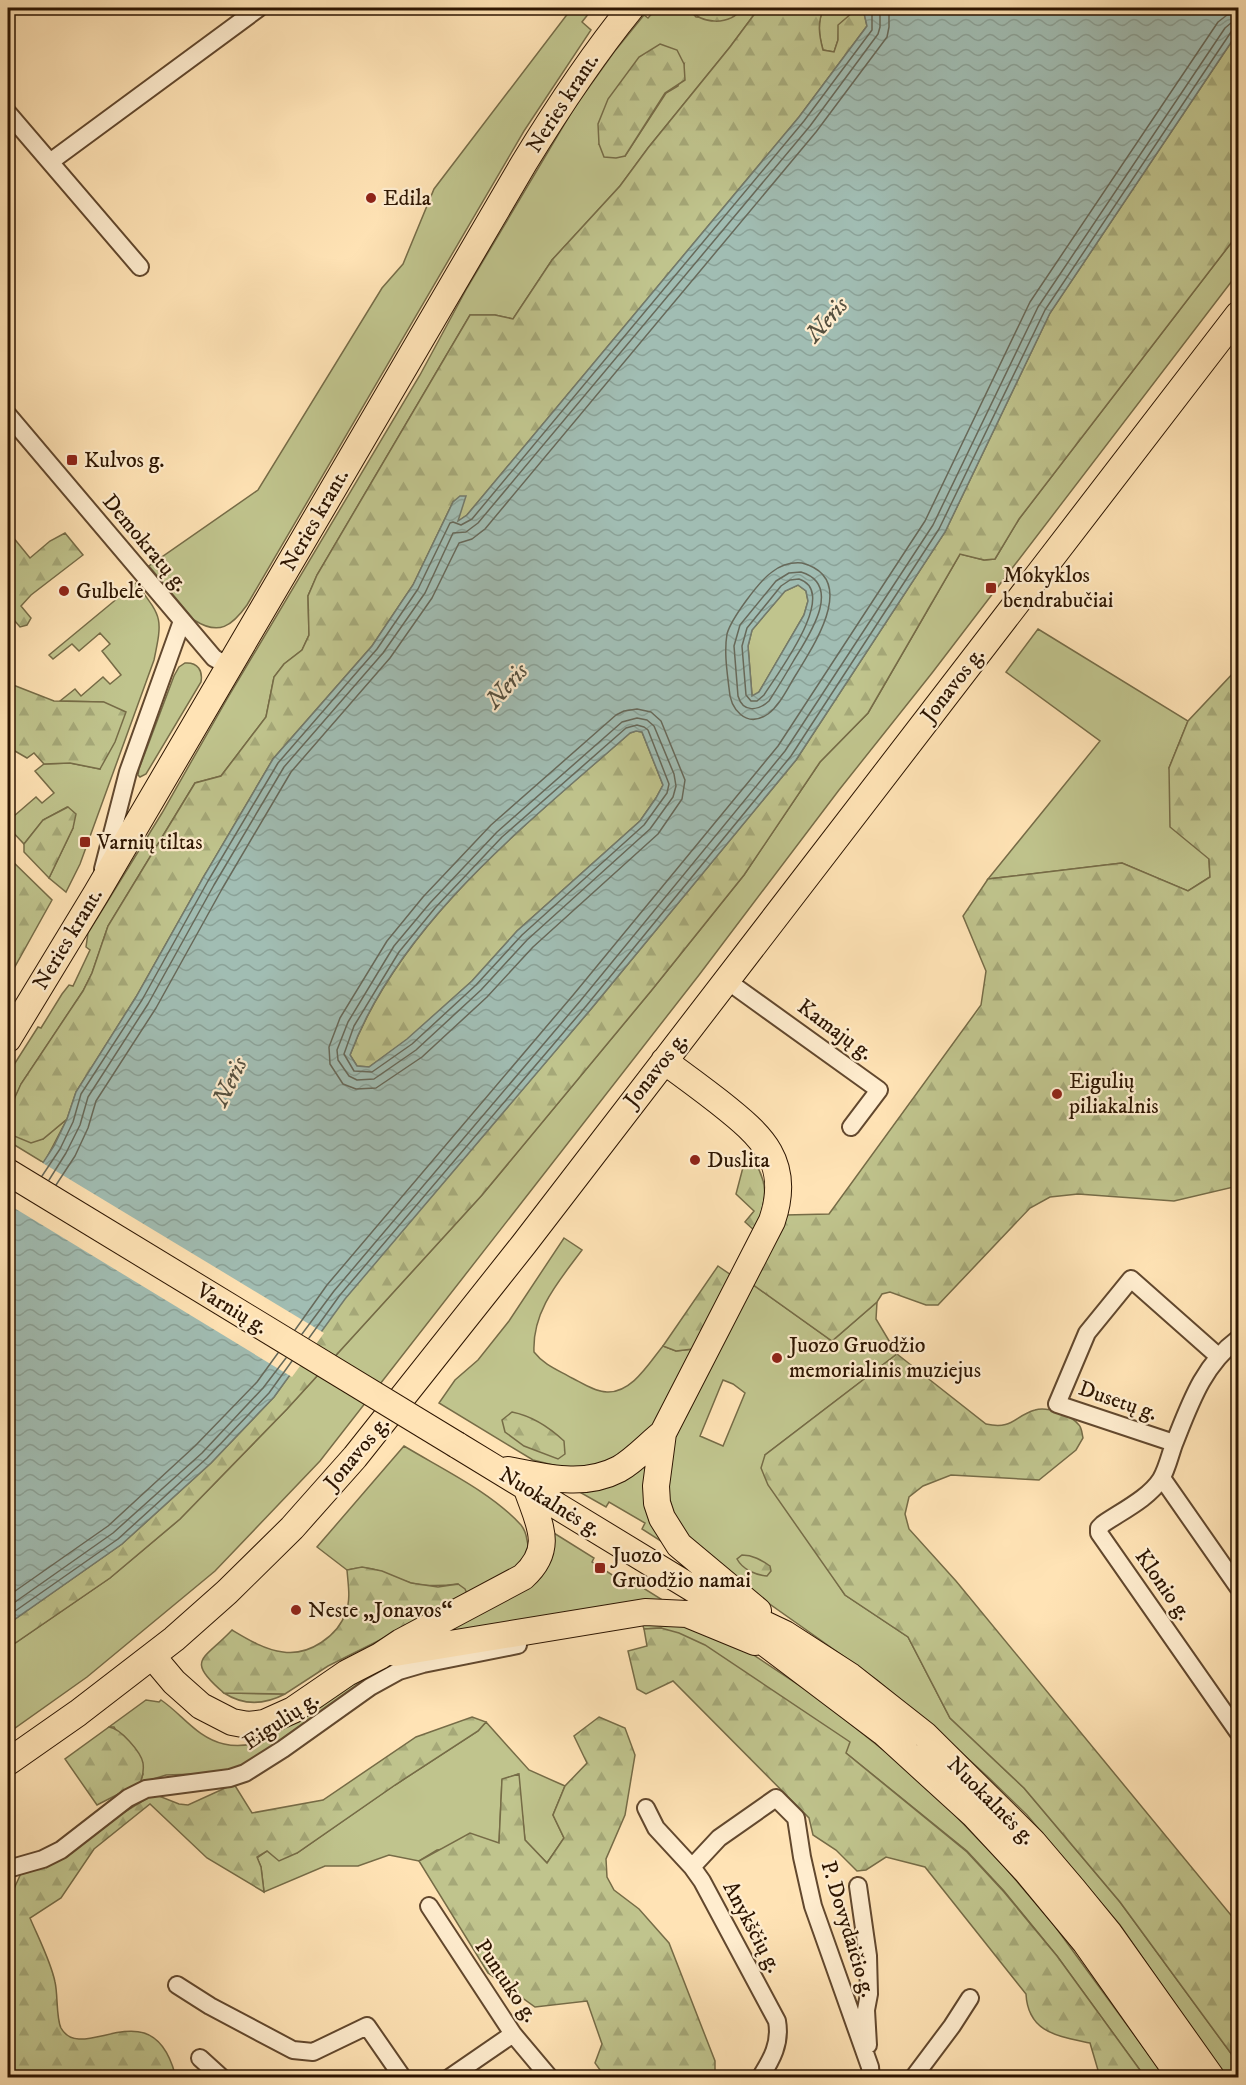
<svg xmlns="http://www.w3.org/2000/svg" width="1246" height="2085" font-family="'IM FELL DW Pica',serif">
<defs>
<pattern id="forest-firs" width="22" height="20" patternUnits="userSpaceOnUse" patternTransform="scale(1.5)"><rect width="22" height="20" fill="#c0c48d"/><path d="M5 1l3.5 6h-7zM16 11l3.5 6h-7z" fill="#a5a878"/></pattern>
<pattern id="water-waves" width="16" height="10" patternUnits="userSpaceOnUse" patternTransform="scale(1.5)"><rect width="16" height="10" fill="#a1bdb3"/><path d="M0 5q4-4 8 0t8 0" fill="none" stroke="#8ba298"/></pattern>
</defs>
<rect width="100%" height="100%" fill="#ffe3b5"/>
<filter id="stains"><feTurbulence type="fractalNoise" baseFrequency=".00333" numOctaves="4"/><feColorMatrix values="0 0 0 0 .2 0 0 0 0 .09 0 0 0 0 .02 0 0 0 .5 -.17"/></filter>
<radialGradient id="worn" r=".72"><stop offset=".6" stop-color="#630" stop-opacity="0"/><stop offset="1" stop-color="#630" stop-opacity=".3"/></radialGradient>
<!-- grass -->
<path fill="#c0c48d" stroke="#766c47" stroke-width="1.5" fill-rule="evenodd" d="M 572,8 L 593,8 L 582,22 L 591,30 L 524,131 L 247,605 C 232,626 219,636 194,620 L 149,566 L 258,490 L 382,288 L 403,264 L 434,189 Z
M 657,8 L 688,8 L 696,17 C 713,18 731,23 743,8 L 759,8 L 730,47 L 648,148 L 620,186 L 552,260 L 513,319 L 495,315 L 470,315 L 317,575 L 308,596 L 309,635 L 302,650 L 284,664 L 274,677 L 266,717 L 221,776 L 195,783 L 108,926 L 92,973 L 83,991 L 21,1084 L 8,1116 L 8,1074 L 38,1027 L 41,1028 L 62,994 L 69,985 L 73,986 L 90,950 L 86,947 L 88,933 L 162,813 L 227,699 L 420,375 L 467,288 L 574,108 L 614,52 L 644,15 L 648,18 ZM 684,64 L 678,86 L 666,93 L 625,156 L 599,144 Z
M 824,8 L 867,8 L 864,13 L 852,14 L 839,25 L 838,40 L 834,52 L 823,50 C 819,36 817,22 824,8 Z
M 1238,234 L 1238,273 L 932,673 L 839,790 L 699,975 L 320,1461 L 215,1571 L 87,1677 L 8,1733 L 8,1648 L 110,1578 L 180,1519 L 287,1409 L 482,1195 L 651,991 L 744,875 L 820,762 L 868,713 L 960,554 L 984,560 L 995,559 L 1019,519 Z
M 136,583 C 162,618 163,617 154,660 L 80,864 L 66,892 L 49,878 L 73,828 L 67,807 L 43,820 L 24,844 L 8,827 L 8,809 L 14,816 L 36,797 L 42,803 L 54,793 L 35,771 L 44,764 L 70,763 L 100,769 L 103,702 L 60,701 L 75,689 L 81,696 L 103,677 L 110,684 L 121,675 L 102,651 L 110,644 L 100,633 L 79,651 L 72,644 L 53,659 L 49,655 Z
M 798,585 L 806,591 L 808,601 L 804,615 L 759,692 L 754,696 L 752,695 L 748,646 L 752,630 L 785,591 Z
M 1038,629 L 1188,721 L 1169,768 L 1209,859 L 1210,877 L 1188,891 L 1122,863 L 988,879 L 1100,741 L 1006,672 Z
M 185,663 C 198,662 203,671 201,682 L 146,774 L 140,777 L 138,775 L 139,769 L 174,676 L 179,667 Z
M 67,1119 L 44,1163 L 8,1141 L 8,1129 L 14,1136 L 43,1139 Z
M 564,1238 L 582,1250 C 559,1281 532,1311 534,1352 C 544,1365 558,1370 572,1378 C 582,1383 595,1392 607,1392 C 632,1393 649,1363 663,1346 L 676,1351 L 693,1349 L 660,1416 L 648,1432 L 610,1462 L 573,1470 L 533,1460 L 439,1403 L 455,1380 L 478,1360 L 509,1321 Z
M 752,1284 L 832,1341 L 877,1302 L 876,1319 L 897,1354 L 765,1455 L 824,1563 L 845,1595 L 908,1637 L 950,1718 L 1024,1788 L 1120,1902 L 1238,2063 L 1238,2077 L 1226,2077 L 1120,1925 L 1027,1815 L 987,1776 L 929,1723 L 877,1680 L 730,1576 L 681,1539 L 663,1503 L 664,1459 ZM 723,1380 L 733,1384 L 745,1393 L 723,1446 L 700,1436 Z
M 404,1446 C 442,1469 491,1492 521,1525 C 529,1535 525,1541 530,1550 L 525,1561 L 468,1596 L 458,1584 C 442,1586 427,1587 411,1583 C 385,1576 377,1563 347,1570 L 317,1547 Z
M 655,1448 L 667,1545 L 642,1529 L 645,1523 L 609,1502 L 606,1507 L 576,1490 Z
M 549,1530 L 594,1558 L 592,1562 L 620,1580 L 624,1576 L 661,1599 L 424,1637 L 501,1596 Z
M 640,1617 L 661,1617 L 731,1640 L 814,1695 L 902,1765 L 949,1809 L 1003,1865 L 1054,1925 L 1165,2077 L 1145,2077 L 1057,1956 L 1004,1891 L 967,1851 L 846,1753 L 661,1628 L 644,1629 Z
M 426,1658 L 280,1745 L 227,1773 L 166,1775 L 140,1783 L 143,1774 L 114,1727 L 109,1727 L 146,1700 L 159,1702 L 161,1700 C 182,1714 197,1738 224,1744 C 262,1753 289,1723 317,1704 C 333,1694 349,1686 365,1677 C 373,1673 381,1667 389,1664 C 400,1660 414,1660 426,1658 Z
M 224,1693 L 285,1694 C 264,1705 244,1706 224,1693 Z
M 486,1722 L 529,1770 L 565,1786 L 553,1815 L 564,1838 L 547,1863 L 525,1840 L 518,1774 L 502,1780 L 499,1843 L 437,1850 L 419,1861 L 389,1855 L 358,1866 L 325,1866 L 264,1892 L 261,1867 L 257,1858 L 267,1851 L 297,1853 L 395,1785 L 478,1731 Z"/>
<!-- forest -->
<path fill="url(#forest-firs)" stroke="#766c47" stroke-width="1.5" d="M 688,8 L 743,8 C 729,26 702,25 688,8 Z
M 759,8 L 824,8 C 817,22 819,35 823,50 L 834,52 L 838,40 L 838,25 L 852,13 L 864,13 L 867,26 L 799,117 L 467,515 L 457,522 L 453,502 L 413,585 L 372,646 L 273,759 L 203,878 L 136,997 L 76,1092 L 67,1119 L 43,1139 L 31,1143 L 14,1136 L 8,1129 L 10,1108 L 21,1084 L 83,991 L 92,973 L 108,926 L 195,783 L 221,776 L 266,717 L 274,677 L 284,664 L 302,650 L 309,635 L 308,596 L 317,575 L 470,315 L 495,315 L 513,319 L 552,260 L 620,186 L 648,148 L 730,47 Z
M 1238,32 L 1238,234 L 1019,519 L 995,559 L 984,560 L 960,554 L 868,713 L 820,762 L 744,875 L 651,991 L 482,1195 L 287,1409 L 180,1519 L 110,1578 L 8,1648 L 8,1624 L 122,1544 L 211,1463 L 274,1397 L 344,1299 L 591,1009 L 796,760 L 945,532 L 1050,313 Z
M 660,44 L 677,50 L 684,64 L 685,80 L 665,93 L 625,156 L 616,158 L 604,157 L 599,144 L 598,124 L 608,99 L 639,57 Z
M 8,531 L 30,558 L 50,541 L 65,533 L 83,555 L 31,595 L 21,606 L 31,618 L 27,625 L 20,627 L 8,613 Z
M 1238,668 L 1238,1186 L 1174,1201 L 1078,1194 L 1050,1197 L 1030,1208 L 938,1305 L 926,1305 L 890,1292 L 882,1294 L 877,1302 L 832,1341 L 752,1284 L 785,1215 L 829,1214 L 981,1005 L 986,971 L 963,916 L 988,879 L 1122,863 L 1188,891 L 1210,877 L 1209,859 L 1170,827 L 1169,768 L 1188,721 Z
M 8,683 L 54,701 L 104,702 L 126,712 L 115,742 L 100,769 L 70,763 L 44,764 L 34,753 L 27,758 L 8,747 Z
M 636,731 L 642,732 L 663,785 L 656,798 L 640,821 L 517,931 L 472,981 L 408,1039 L 369,1067 L 357,1066 L 350,1055 C 400,923 527,823 630,733 Z
M 68,807 L 76,814 L 73,828 L 49,878 L 24,852 L 24,844 L 43,820 Z
M 8,857 L 52,900 L 8,979 Z
M 747,1152 C 770,1179 768,1199 755,1231 L 745,1222 L 754,1211 L 736,1194 Z
M 718,1266 L 731,1275 L 693,1349 L 676,1351 L 663,1346 Z
M 897,1354 L 986,1424 C 1013,1430 1014,1416 1035,1410 C 1047,1406 1071,1415 1079,1425 C 1082,1428 1082,1434 1083,1438 L 1076,1450 L 1039,1480 L 951,1475 L 923,1486 L 909,1497 L 905,1514 L 909,1529 L 956,1581 L 1235,1920 L 1238,1932 L 1238,2063 L 1120,1902 L 1024,1788 L 950,1718 L 908,1637 L 845,1595 L 768,1485 L 761,1468 L 765,1455 Z
M 512,1412 C 532,1416 549,1427 564,1441 L 565,1454 L 558,1459 L 524,1446 L 505,1432 L 502,1420 Z
M 742,1555 C 753,1555 761,1560 770,1566 L 771,1571 L 767,1576 C 756,1575 743,1570 737,1559 Z
M 362,1567 L 382,1571 L 411,1583 L 438,1587 L 458,1584 L 465,1589 L 468,1596 L 328,1666 L 285,1694 L 224,1693 C 184,1659 204,1660 232,1630 C 247,1639 265,1650 283,1652 C 309,1656 338,1636 346,1612 C 351,1599 348,1584 347,1570 Z
M 661,1628 L 679,1633 L 705,1645 L 850,1742 L 846,1753 L 967,1852 L 1004,1892 L 1057,1956 L 1145,2077 L 1100,2077 L 1090,2043 C 1058,2036 1028,2033 1026,1994 L 925,1867 L 886,1857 L 866,1870 L 857,1871 L 836,1850 L 813,1835 L 809,1818 L 673,1681 L 646,1694 L 637,1689 L 628,1651 L 647,1646 L 644,1629 Z
M 472,1717 L 486,1722 L 478,1731 L 395,1785 L 297,1853 L 279,1861 L 267,1851 L 257,1857 L 261,1867 L 264,1892 L 207,1858 L 150,1804 L 94,1849 L 61,1898 L 30,1918 C 38,1937 51,1962 55,1982 C 58,1994 56,2018 61,2028 C 82,2066 151,1987 175,2074 L 173,2078 L 8,2078 L 8,1902 L 22,1871 L 64,1858 L 113,1819 L 154,1794 L 179,1804 L 188,1805 L 234,1784 L 252,1813 L 323,1800 L 416,1737 Z
M 599,1717 L 625,1728 L 635,1755 L 625,1815 L 606,1859 L 607,1877 L 614,1890 L 639,1909 L 669,1943 L 715,2061 L 715,2077 L 605,2077 L 595,2063 L 602,2044 L 587,2001 L 535,2007 L 488,1973 L 419,1861 L 470,1833 L 499,1843 L 502,1779 L 519,1774 L 525,1840 L 547,1863 L 564,1838 L 553,1815 L 565,1786 L 587,1763 L 574,1736 Z
M 109,1727 C 120,1728 141,1752 143,1763 C 144,1770 143,1776 140,1783 L 97,1805 L 65,1759 Z"/>
<!-- water -->
<path fill="url(#water-waves)" stroke="#737a6c" stroke-width="1.5" fill-rule="evenodd" d="M 867,8 L 1238,8 L 1238,32 L 1050,313 L 945,532 L 796,760 L 591,1009 L 345,1299 L 274,1397 L 211,1463 L 122,1544 L 8,1624 L 8,1216 L 54,1146 L 67,1119 L 76,1092 L 136,997 L 203,878 L 273,759 L 372,646 L 413,585 L 453,502 L 460,496 L 466,496 L 458,521 L 467,515 L 799,117 L 867,26 L 864,13 ZM 798,585 L 806,591 L 808,601 L 804,615 L 759,692 L 752,696 L 748,646 L 752,630 L 785,591 ZM 636,731 L 642,732 L 663,785 L 656,798 L 640,821 L 517,931 L 472,981 L 407,1039 L 369,1067 L 357,1066 L 350,1055 C 399,923 528,823 630,733 Z"/>
<!-- pier -->
<path fill="#ffe3b5" d="M 41,1162 L 324,1333 L 292,1377 L 11,1206 Z"/>
<g fill="none" stroke-linecap="round" stroke-linejoin="round">
<!-- shore -->
<path stroke="#67695a" stroke-width="1.5" d="M 802,563 C 859,578 814,645 797,673 C 788,687 781,704 768,714 C 746,729 730,709 729,688 C 727,671 724,652 727,634 C 731,619 759,581 772,572 C 781,565 791,562 802,563 Z
M 801,572 C 844,585 808,637 794,660 C 786,674 778,687 769,701 C 758,711 743,713 738,696 L 734,646 L 740,625 L 776,581 L 789,573 Z
M 799,579 C 840,592 777,674 764,695 L 757,701 L 751,701 L 746,695 L 742,646 L 747,628 L 781,586 L 790,580 Z
M 637,709 L 651,712 L 661,721 L 685,780 L 682,799 L 658,834 L 533,947 L 487,997 L 422,1057 L 376,1088 L 356,1089 L 343,1084 L 330,1064 L 329,1047 L 340,1018 L 387,941 L 423,897 L 491,825 L 616,715 L 624,711 Z
M 637,718 L 647,720 L 654,726 L 674,774 L 676,786 L 673,797 L 650,829 L 527,940 L 481,990 L 416,1050 L 374,1079 L 357,1080 L 349,1076 L 338,1060 L 337,1050 L 348,1022 L 394,946 L 430,903 L 497,832 L 622,722 Z
M 637,725 L 644,727 L 648,730 L 669,784 L 667,793 L 644,825 L 522,935 L 476,985 L 412,1044 L 372,1072 L 354,1071 L 344,1054 L 354,1026 L 399,952 L 435,908 L 502,837 L 626,728 Z
M 42,1176 L 60,1149 L 73,1122 L 81,1094 L 142,1000 L 208,881 L 278,763 L 377,649 L 418,589 L 450,523 L 453,522 L 461,525 L 472,519 L 804,121 L 872,30 L 872,8
M 49,1180 L 66,1153 L 80,1125 L 88,1097 L 148,1004 L 214,885 L 284,767 L 383,653 L 425,593 L 453,533 L 466,532 L 478,523 L 810,126 L 878,34 L 880,27 L 880,8
M 56,1185 L 75,1156 L 88,1128 L 96,1101 L 156,1008 L 222,889 L 291,772 L 390,658 L 432,598 L 459,543 L 472,539 L 485,529 L 816,132 L 887,37 L 889,27 L 889,8
M 295,1330 L 327,1285 L 574,994 L 778,746 L 925,521 L 1030,302 L 1218,22 L 1227,15 L 1238,13
M 302,1334 L 334,1291 L 581,1000 L 785,751 L 933,525 L 1038,307 L 1225,28 L 1231,23 L 1238,22
M 309,1338 L 340,1295 L 587,1005 L 791,756 L 939,529 L 1045,310 L 1231,32 L 1238,29
M 8,1596 L 108,1526 L 195,1446 L 257,1382 L 278,1353
M 8,1607 L 113,1533 L 202,1453 L 263,1388 L 286,1358
M 8,1616 L 118,1539 L 207,1458 L 269,1393 L 292,1361"/>
<!-- street casing -->
<g stroke="#62482e" stroke-width="20">
<path id="street" d="M 8,113 L 140,267
M 50,162 L 259,8
M 8,415 L 214,658 L 230,667
M 103,869 L 128,772 L 182,621
M 726,980 L 879,1090 L 851,1127
M 1238,1339 C 1203,1365 1190,1404 1174,1444 C 1170,1455 1167,1469 1161,1479 C 1149,1498 1122,1511 1103,1524 L 1099,1528 L 1099,1533 L 1238,1732
M 1174,1443 L 1057,1404 L 1087,1333 L 1131,1279 L 1218,1356
M 1162,1478 L 1238,1587
M 646,1808 L 656,1828 L 692,1867 L 702,1881 L 777,2021 C 781,2043 772,2059 760,2078
M 692,1867 L 719,1838 L 776,1798 L 796,1818 L 802,1857 L 813,1906 L 870,2067 L 871,2078
M 8,1869 L 43,1859 L 61,1850 L 128,1798 L 146,1789 L 230,1778 L 245,1773 L 283,1749 L 370,1687 L 399,1671 L 423,1664 L 518,1645
M 858,1886 L 868,1956 L 869,1994 L 866,2010 L 868,2045
M 429,1906 L 513,2034 L 550,2078
M 177,1985 L 210,2006 L 293,2050 L 313,2052 L 367,2026 L 403,2078
M 200,2058 L 222,2078
M 449,2078 L 513,2034
M 913,2078 L 952,2026 L 970,1998"/>
</g>
<!-- primary casing -->
<g stroke="#2d1501" stroke-width="28">
<path id="primary" d="M 8,1039 L 96,894 L 524,163 C 557,109 591,57 631,8
M 664,1061 C 682,1074 701,1088 719,1102 C 762,1136 792,1162 772,1221 L 663,1433 L 656,1486 L 657,1503 L 662,1518 L 679,1545 L 758,1611
M 457,1445 L 705,1596 L 785,1634 L 850,1676 L 925,1735 L 1033,1842 L 1073,1889 L 1109,1933 L 1212,2078
M 508,1470 C 545,1477 583,1488 619,1469 C 635,1460 649,1444 663,1433
M 741,1625 L 883,1732 L 974,1815 L 1027,1872 L 1085,1942 L 1181,2078
M 395,1653 L 645,1612 L 687,1614 L 755,1642
M 153,1657 L 174,1682 L 201,1706 L 232,1722 L 248,1725 L 264,1723 L 293,1710 L 347,1673 L 380,1656 L 401,1642 L 523,1577 C 555,1548 539,1524 527,1489
M 8,1762 L 78,1713 L 174,1639 L 227,1592 L 292,1528 L 355,1457 L 524,1244 L 1238,315"/>
</g>
<!-- street -->
<use href="#street" stroke="#ffedcf" stroke-width="16"/>
<!-- primary -->
<use href="#primary" stroke="#ffe3b5" stroke-width="26"/>
<!-- primary-bridge casing -->
<g stroke="#2d1501" stroke-width="28" stroke-linecap="butt">
<path id="primary-bridge" d="M 8,1172 L 457,1445"/>
</g>
<!-- primary-bridge -->
<use href="#primary-bridge" stroke="#ffe3b5" stroke-width="26"/>
</g>
<!-- markers -->
<g fill="#8f2418" stroke="#ffedcf" stroke-width="2">
<circle cx="371" cy="198" r="6"/>
<rect x="66" y="454" width="12" height="12" rx="3"/>
<rect x="985" y="582" width="12" height="12" rx="3"/>
<circle cx="64" cy="591" r="6"/>
<rect x="79" y="836" width="12" height="12" rx="3"/>
<circle cx="1057" cy="1094" r="6"/>
<circle cx="695" cy="1160" r="6"/>
<circle cx="777" cy="1358" r="6"/>
<rect x="594" y="1562" width="12" height="12" rx="3"/>
<circle cx="296" cy="1610" r="6"/>
</g>
<g text-anchor="middle" dominant-baseline="central" stroke-width="4.5" stroke-linejoin="round" paint-order="stroke">
<!-- street labels -->
<g font-size="22" fill="#2d1501" stroke="#ffedcf">
<text transform="translate(563 103) rotate(-57)">Neries krant.</text>
<text transform="translate(315 520) rotate(-60)">Neries krant.</text>
<text transform="translate(145 543) rotate(50)">Demokratų g.</text>
<text transform="translate(953 685) rotate(-52)">Jonavos g.</text>
<text transform="translate(68 939) rotate(-59)">Neries krant.</text>
<text transform="translate(835 1030) rotate(36)">Kamajų g.</text>
<text transform="translate(656 1070) rotate(-52)">Jonavos g.</text>
<text transform="translate(232 1309) rotate(31)">Varnių g.</text>
<text transform="translate(1118 1401) rotate(19)">Dusetų g.</text>
<text transform="translate(357 1453) rotate(-50)">Jonavos g.</text>
<text transform="translate(550 1502) rotate(31)">Nuokalnės g.</text>
<text transform="translate(1163 1585) rotate(55)">Klonio g.</text>
<text transform="translate(281 1721) rotate(-34)">Eigulių g.</text>
<text transform="translate(991 1801) rotate(45)">Nuokalnės g.</text>
<text transform="translate(752 1927) rotate(62)">Anykščių g.</text>
<text transform="translate(848 1929) rotate(73)">P. Dovydaičio g.</text>
<text transform="translate(506 1981) rotate(56)">Puntuko g.</text>
</g>
<!-- poi labels -->
<g font-size="22" fill="#2d1501" stroke="#ffedcf" text-anchor="start">
<text x="383" y="198">Edila</text>
<text x="84" y="460">Kulvos g.</text>
<text x="1003" y="575">Mokyklos<tspan x="1003" dy="25">bendrabučiai</tspan></text>
<text x="76" y="591">Gulbelė</text>
<text x="97" y="842">Varnių tiltas</text>
<text x="1069" y="1081">Eigulių<tspan x="1069" dy="25">piliakalnis</tspan></text>
<text x="707" y="1160">Duslita</text>
<text x="789" y="1345">Juozo Gruodžio<tspan x="789" dy="25">memorialinis muziejus</tspan></text>
<text x="612" y="1555">Juozo<tspan x="612" dy="25">Gruodžio namai</tspan></text>
<text x="308" y="1610">Neste „Jonavos“</text>
</g>
<!-- water labels -->
<g font-size="24" font-style="italic" fill="#56503f" stroke="#ffedcf">
<text transform="translate(827 320) rotate(-49)">Neris</text>
<text transform="translate(507 686) rotate(-49)">Neris</text>
<text transform="translate(230 1082) rotate(-64)">Neris</text>
</g>
</g>
<!-- margin -->
<rect width="1246" height="2085" fill="none" stroke="#ffe3b5" stroke-width="30"/>
<rect x="9" y="9" width="1228" height="2067" fill="none" stroke="#2d1501" stroke-width="3"/>
<rect x="15" y="15" width="1216" height="2055" fill="none" stroke="#2d1501" stroke-width="1.5"/>
<rect width="100%" height="100%" filter="url(#stains)"/>
<rect width="100%" height="100%" fill="url(#worn)"/>
</svg>
